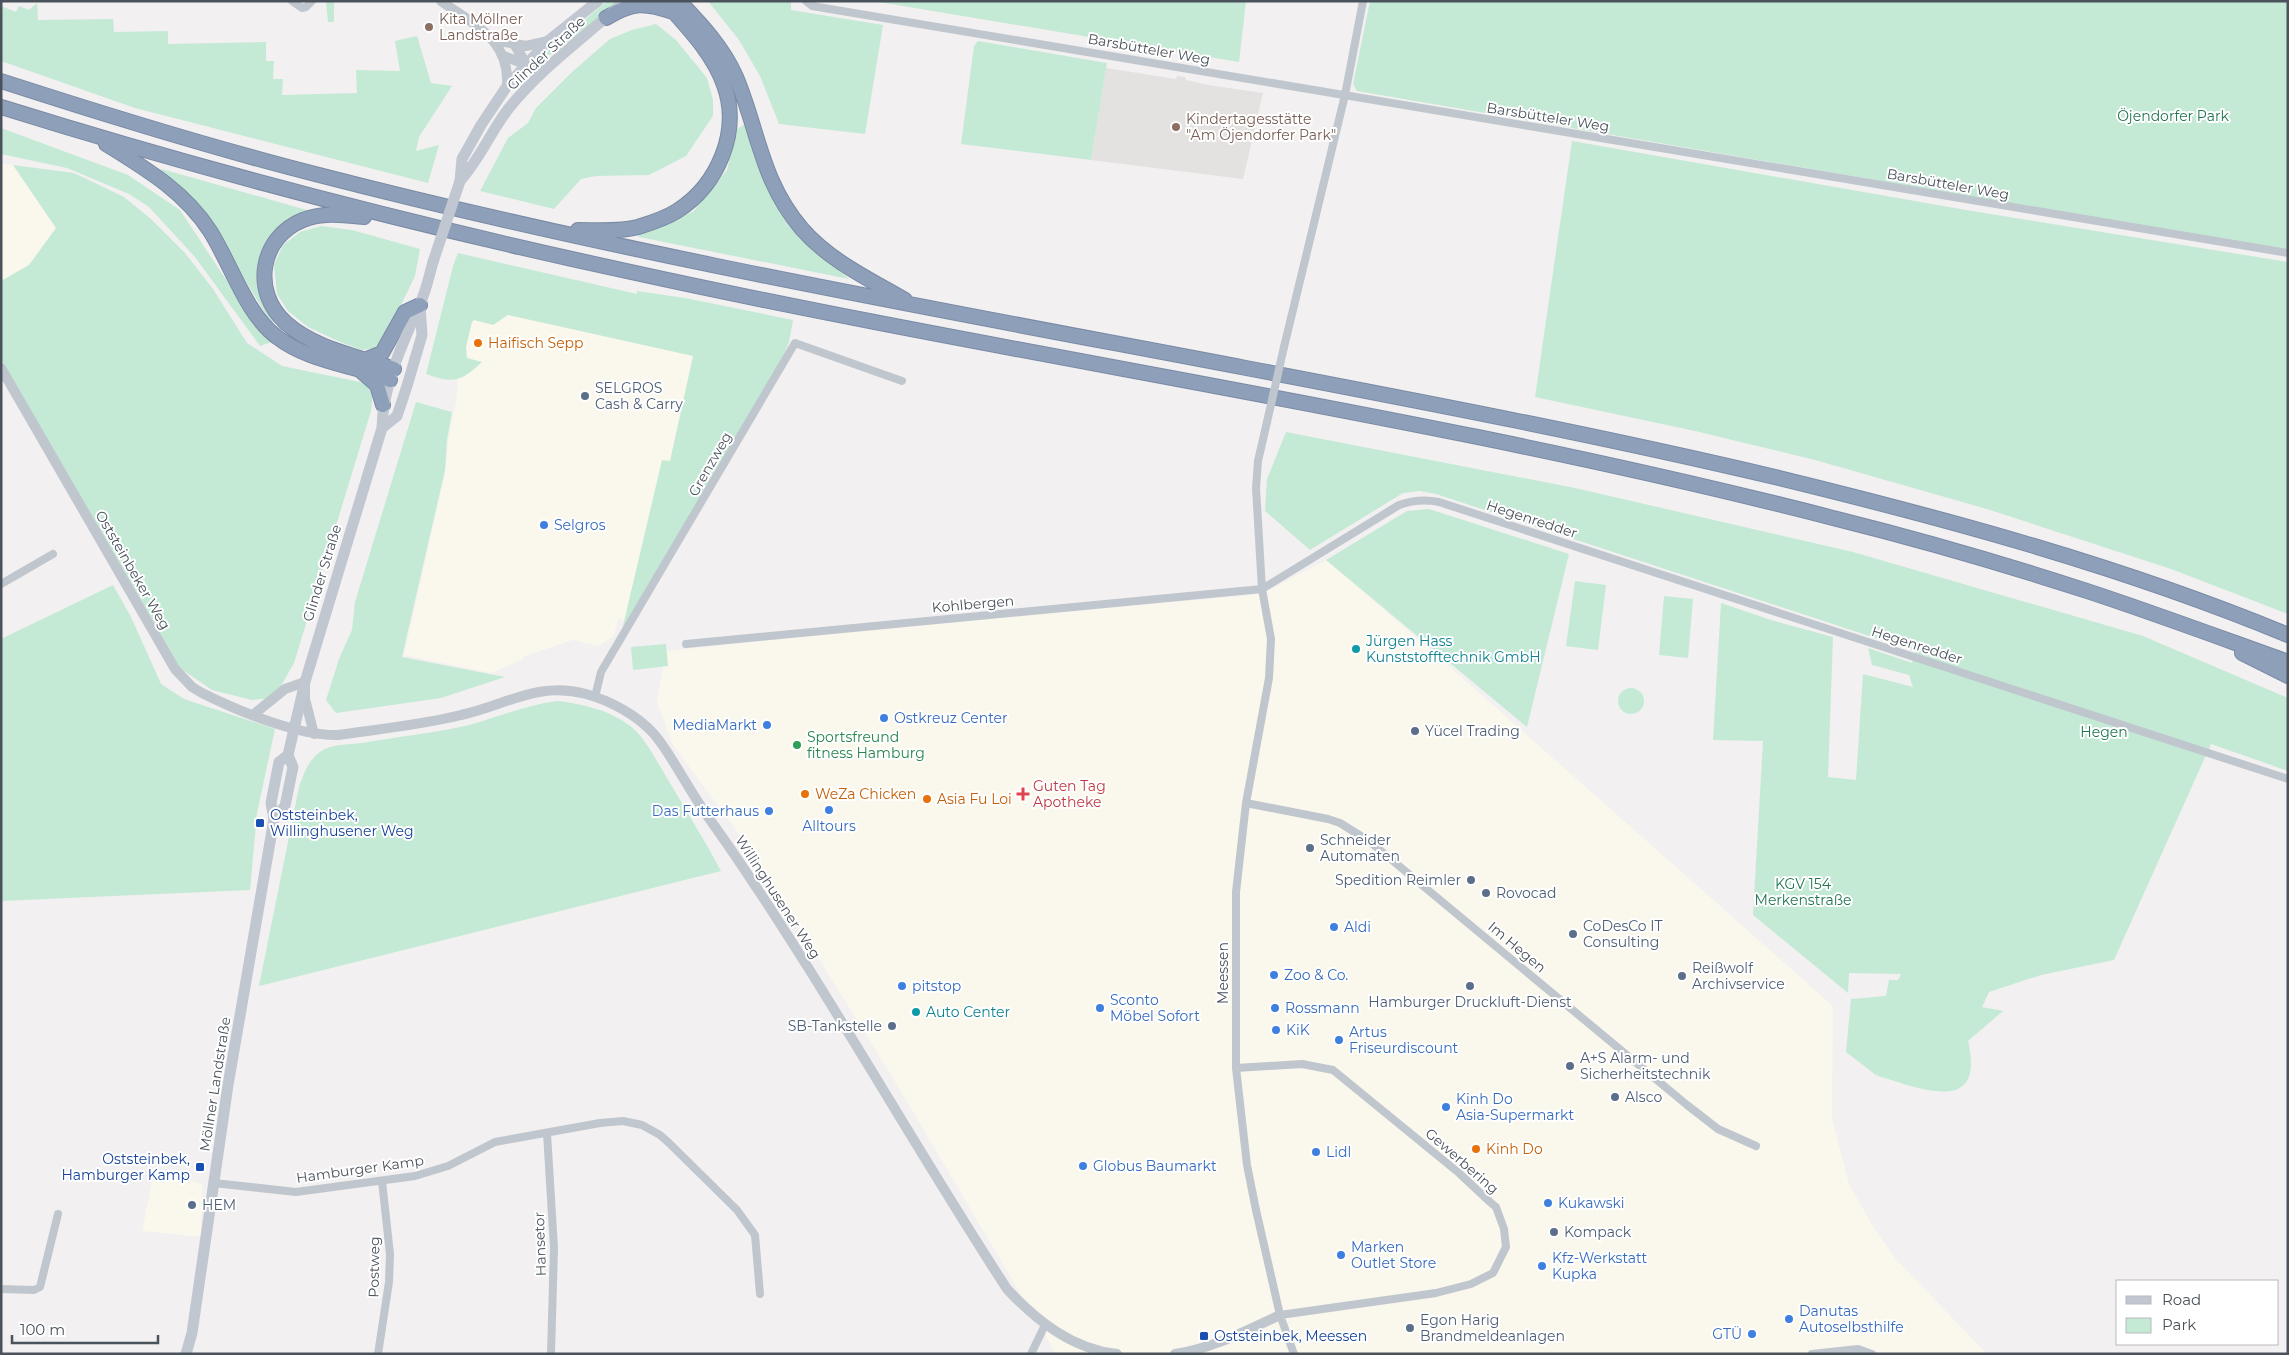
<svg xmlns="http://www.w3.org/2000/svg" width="2289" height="1355" font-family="Montserrat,sans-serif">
<rect width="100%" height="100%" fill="#f2f0f0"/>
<!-- commercial -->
<path fill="#faf7ec" d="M 1,163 L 13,165 L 56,228 L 29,265 L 1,281 Z
M 468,267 L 786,335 L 624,620 L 618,619 L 614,636 L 599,646 L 573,640 L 523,657 L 523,659 L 491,673 L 404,655 L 445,474 L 448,440 L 456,402 Z
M 1326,560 L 1423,643 L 1833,1006 L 1832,1119 L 1849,1184 L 1874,1228 L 1896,1259 L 1987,1354 L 1056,1354 L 899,1088 L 756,857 L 673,745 L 657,702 L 666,651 L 858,631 L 1252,595 L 1261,594 Z
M 154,1171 L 202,1184 L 201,1237 L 142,1231 Z"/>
<!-- education -->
<path fill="#e3e2e1" d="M 1106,68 L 1176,79 L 1177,76 L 1185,77 L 1186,80 L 1208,85 L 1263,93 L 1243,179 L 1091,160 Z"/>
<!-- green -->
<path fill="#c4ead6" d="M 326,1 L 334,1 L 334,22 L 328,22 Z
M 607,1 L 619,1 L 556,53 L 541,57 Z
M 708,1 L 791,1 L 791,10 L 883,25 L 865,134 L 779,124 L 760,76 L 739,40 Z
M 873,1 L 1246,1 L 1239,62 Z
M 1370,1 L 2288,1 L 2288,251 L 1357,91 L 1353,84 Z
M 37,3 L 38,20 L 113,19 L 114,32 L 168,31 L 168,44 L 266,42 L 266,61 L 274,61 L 273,79 L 283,79 L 282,95 L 357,93 L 356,70 L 400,71 L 395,41 L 417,36 L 431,83 L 452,86 L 419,137 L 416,151 L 439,145 L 428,183 L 135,108 L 1,61 L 1,6 L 16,12 L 19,6 L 29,10 Z
M 656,24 L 676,40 L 707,78 L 713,100 L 713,116 L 686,156 L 649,175 L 596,176 L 581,179 L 554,209 L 480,191 L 508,138 L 528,123 L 536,108 L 572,72 L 610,39 L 632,30 Z
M 978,41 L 1107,63 L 1091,160 L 961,144 L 974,46 Z
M 746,123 L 753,154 L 765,183 L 788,225 L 849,279 L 639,237 L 637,232 L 693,212 L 727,170 L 736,130 Z
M 1,128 L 128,175 L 180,210 L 246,310 L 272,342 L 260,346 L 195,257 L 149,207 L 129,194 L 67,168 L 1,154 Z
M 1572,141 L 1966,210 L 2288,262 L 2288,614 L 2171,569 L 1987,509 L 1815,460 L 1695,431 L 1535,397 Z
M 13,165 L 74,173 L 124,197 L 151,219 L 185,253 L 213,289 L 247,343 L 282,366 L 365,383 L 373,392 L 371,411 L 294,663 L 278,691 L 271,698 L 252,700 L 212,690 L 180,668 L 1,359 L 1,281 L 29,265 L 56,228 Z
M 162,169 L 310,211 C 299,218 283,225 274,234 C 249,260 266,291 275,320 L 271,323 L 214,228 L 160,172 Z
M 321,226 L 352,230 L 420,249 L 415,276 L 384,340 L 373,348 L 362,350 L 340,342 L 308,327 L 288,311 L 277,294 L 274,265 L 283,245 L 300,232 Z
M 458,253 L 637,294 L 637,291 L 685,298 L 793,320 L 789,342 L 782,359 L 625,627 L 623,626 L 662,460 L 670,461 L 693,356 L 508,315 L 493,325 L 474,320 L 472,322 L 466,347 L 467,358 L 482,362 C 461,382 453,384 426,374 L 453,266 Z
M 416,402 L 452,412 L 447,440 L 445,470 L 402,657 L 505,677 L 441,698 L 336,713 L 326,700 L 339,659 L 352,630 L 355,602 Z
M 1286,432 L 1575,488 L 1853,552 L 2143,636 L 2288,698 L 2288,771 L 2211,744 L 2114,960 L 2041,975 L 1989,992 L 1982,1007 L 2003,1011 L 1968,1041 C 1986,1117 1919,1088 1878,1076 L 1878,1073 L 1877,1076 L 1846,1052 L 1851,999 L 1886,996 L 1889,980 L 1898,980 L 1901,974 L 1849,973 L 1848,993 L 1753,915 L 1763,741 L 1713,740 L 1721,603 L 1771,620 L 1833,637 L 1828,777 L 1856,780 L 1863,674 L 1913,687 L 1909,675 L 1872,665 L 1868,648 L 1912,663 L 1915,651 L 1436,494 L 1419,491 L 1403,493 L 1310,550 L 1265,511 L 1267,479 Z
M 1429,509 L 1569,554 L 1527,727 L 1326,560 L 1407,511 Z
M 1575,581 L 1606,585 L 1598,650 L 1566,646 Z
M 113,585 L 131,617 L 161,684 L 184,699 L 275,729 L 257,813 L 250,890 L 1,901 L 1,639 Z
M 1664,596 L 1693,599 L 1688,658 L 1659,655 Z
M 666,644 L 668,666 L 633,670 L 631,647 Z
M1618 701a13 13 0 1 1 26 0a13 13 0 1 1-26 0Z
M 557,701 C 584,704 614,711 635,730 C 648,743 657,762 667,778 C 685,809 704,839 721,871 L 259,986 L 299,787 C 304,773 309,758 323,750 C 335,743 354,745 368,742 C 402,736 436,733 469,725 C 499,717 526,705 557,701 Z"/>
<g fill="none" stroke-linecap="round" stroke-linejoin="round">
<!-- motorway casing -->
<g stroke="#798aa5" stroke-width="16">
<path id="motorway" d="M 679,1 C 701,24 723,47 736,77 C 759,132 761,181 802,229 C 830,261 869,279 905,300
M 606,18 C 633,2 644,2 673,12
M 1,81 C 106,115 212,148 319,175 C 625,254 936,309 1246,368 C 1424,402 1602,436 1779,478 C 1951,520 2124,567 2288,635
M 1,107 C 209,172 418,226 631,272 C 1032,360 1439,416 1837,519 C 1921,540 2004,564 2087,591 C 2154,613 2221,638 2288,662
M 106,144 C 146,169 184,191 210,231 C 231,264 246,314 277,337 C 309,362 354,365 390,380
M 364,217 C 343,215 323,212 303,220 C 260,237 251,292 286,323 C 315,349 358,356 394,369
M 578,230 C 598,230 619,232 638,227 C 651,223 666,218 677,211 C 718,185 741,131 724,85 C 713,53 686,26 664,1
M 367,359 L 382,353 L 405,312 L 420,305
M 362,372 L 377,385 L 383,405
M 2242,653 L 2288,676"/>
</g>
<!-- minor -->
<path stroke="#c0c6cd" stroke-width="8" d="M 292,1 L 302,8 L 306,7 L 312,1
M 806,1 L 812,6 L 2288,253
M 1284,347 L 1345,95 L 1363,1
M 1267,422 L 1258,461 L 1256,488 L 1262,589 L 1271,639 L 1269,678 L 1246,803 L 1236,892 L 1236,1068 L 1247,1165 L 1256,1210 L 1280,1315 L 1294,1354
M 1,584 L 53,554
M 686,644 L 1262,589 L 1399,505 C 1413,500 1424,499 1439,502 L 2288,779
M 595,697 L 601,672 L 795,343 L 902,381
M 1246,803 L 1328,819 L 1340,823 L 1369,841 L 1687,1105 L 1718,1129 L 1756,1146
M 1236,1068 L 1302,1064 L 1333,1070 L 1459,1173 L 1490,1202 L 1496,1207 L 1504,1229 L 1506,1247 L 1493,1273 L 1471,1284 L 1436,1293 L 1280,1315
M 547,1133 L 554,1248 L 551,1354
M 214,1183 L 296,1192 L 415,1176 L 448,1166 L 495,1142 L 600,1123 L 623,1121 L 642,1125 L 660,1135 L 669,1143 L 737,1210 L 755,1235 L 760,1294
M 1,1289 L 34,1290 L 40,1287 L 58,1214
M 378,1354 L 389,1282 L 390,1254 L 382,1181
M 1031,1354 L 1045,1325
M 1812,1354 L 1858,1349 L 1872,1354"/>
<!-- tertiary -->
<path stroke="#c0c6cd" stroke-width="10" d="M 441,1 C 474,25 510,39 507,86
M 494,40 L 526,46 L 548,41
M 514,44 L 527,65 L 539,76
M 504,56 L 527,65
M 1,368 L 175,669 L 192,687 L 202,693 C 238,711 298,736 338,735 C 379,729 421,725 461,715 C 506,705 538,681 586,694 C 611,701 637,715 654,734 C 667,749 676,767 687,784 C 698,803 710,820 723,838 C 824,984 910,1140 1007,1289 C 1037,1321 1072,1349 1117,1354
M 254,714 L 285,689 L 305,682 L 305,699 L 314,734
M 1175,1354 C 1213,1348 1246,1331 1280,1315"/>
<!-- secondary -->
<path stroke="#c0c7d1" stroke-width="11" d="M 460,181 C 480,159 491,131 509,108 C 542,67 586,36 625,1
M 460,181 L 462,159 L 481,125 L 507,86 L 548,41 L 598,1
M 382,428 L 397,416 L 407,386 L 422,335 L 420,307
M 274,819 L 285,806 L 293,767 L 288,755 L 305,682 L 382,428 C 383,385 402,345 419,306 C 426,292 429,276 433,262
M 186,1354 L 192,1333 L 228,1085 L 274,819 L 271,803 L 279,762 L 288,755"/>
<!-- motorway -->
<use href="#motorway" stroke="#8e9fb9" stroke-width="14"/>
<!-- minor-bridge -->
<path stroke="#c0c6cd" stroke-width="8" d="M 1267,422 L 1284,347"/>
<!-- secondary-bridge -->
<path stroke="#c0c7d1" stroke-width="11" d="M 433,262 L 460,181"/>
</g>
<!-- markers -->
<g fill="#8d6e63" stroke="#fff" stroke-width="2">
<circle cx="429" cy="27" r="5"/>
<circle cx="1176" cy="127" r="5"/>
</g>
<g fill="#e8710a" stroke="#fff" stroke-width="2">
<circle cx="478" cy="343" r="5"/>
<circle cx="805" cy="794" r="5"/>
<circle cx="927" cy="799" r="5"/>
<circle cx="1476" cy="1149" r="5"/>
</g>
<g fill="#5c6f8a" stroke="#fff" stroke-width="2">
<circle cx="585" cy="396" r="5"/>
<circle cx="1415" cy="731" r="5"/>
<circle cx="1310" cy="848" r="5"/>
<circle cx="1471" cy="880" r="5"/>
<circle cx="1486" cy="893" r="5"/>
<circle cx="1573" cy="934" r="5"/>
<circle cx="1682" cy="976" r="5"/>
<circle cx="1470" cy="986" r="5"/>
<circle cx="892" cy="1026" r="5"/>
<circle cx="1570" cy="1066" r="5"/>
<circle cx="1615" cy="1097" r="5"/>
<circle cx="192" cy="1205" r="5"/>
<circle cx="1554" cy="1232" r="5"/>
<circle cx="1410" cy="1328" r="5"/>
</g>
<g fill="#3f7fe0" stroke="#fff" stroke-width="2">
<circle cx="544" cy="525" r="5"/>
<circle cx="884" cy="718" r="5"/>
<circle cx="767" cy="725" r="5"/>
<circle cx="829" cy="810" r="5"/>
<circle cx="769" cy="811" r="5"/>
<circle cx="1334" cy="927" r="5"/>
<circle cx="1274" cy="975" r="5"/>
<circle cx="902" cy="986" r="5"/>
<circle cx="1100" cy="1008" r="5"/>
<circle cx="1275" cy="1008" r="5"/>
<circle cx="1276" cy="1030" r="5"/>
<circle cx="1339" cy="1040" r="5"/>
<circle cx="1446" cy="1107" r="5"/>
<circle cx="1316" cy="1152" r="5"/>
<circle cx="1083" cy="1166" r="5"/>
<circle cx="1548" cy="1203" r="5"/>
<circle cx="1341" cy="1255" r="5"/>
<circle cx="1542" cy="1266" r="5"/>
<circle cx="1789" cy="1319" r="5"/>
<circle cx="1752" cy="1334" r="5"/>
</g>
<g fill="#0f9aa8" stroke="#fff" stroke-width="2">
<circle cx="1356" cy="649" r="5"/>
<circle cx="916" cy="1012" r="5"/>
</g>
<circle fill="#2e9e5b" stroke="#fff" stroke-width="2" cx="797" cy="745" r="5"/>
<path fill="#e0444e" stroke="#fff" stroke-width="2" d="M1020.5 786.5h5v5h5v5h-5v5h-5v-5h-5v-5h5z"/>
<g fill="#1a4fb4" stroke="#fff" stroke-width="2">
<rect x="255" y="818" width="10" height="10" rx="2.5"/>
<rect x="195" y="1162" width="10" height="10" rx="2.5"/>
<rect x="1199" y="1331" width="10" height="10" rx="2.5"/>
</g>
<g text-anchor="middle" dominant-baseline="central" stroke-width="4" stroke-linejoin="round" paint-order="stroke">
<!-- education labels -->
<g font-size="14" fill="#785e54" stroke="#fff" text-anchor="start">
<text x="439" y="19">Kita Möllner<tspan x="439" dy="16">Landstraße</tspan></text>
<text x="1186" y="119">Kindertagesstätte<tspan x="1186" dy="16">"Am Öjendorfer Park"</tspan></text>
</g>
<!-- street labels -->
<g font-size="14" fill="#4a525b" stroke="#fff">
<text transform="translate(1149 49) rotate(10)">Barsbütteler Weg</text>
<text transform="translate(546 53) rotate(-43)">Glinder Straße</text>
<text transform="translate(1548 117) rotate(9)">Barsbütteler Weg</text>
<text transform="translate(1948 184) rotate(10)">Barsbütteler Weg</text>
<text transform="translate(710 464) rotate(-60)">Grenzweg</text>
<text transform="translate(1532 519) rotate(18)">Hegenredder</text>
<text transform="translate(133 570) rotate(60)">Oststeinbeker Weg</text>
<text transform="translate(322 573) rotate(-73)">Glinder Straße</text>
<text transform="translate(973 604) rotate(-5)">Kohlbergen</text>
<text transform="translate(1917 645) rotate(18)">Hegenredder</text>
<text transform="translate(778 897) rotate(57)">Willinghusener Weg</text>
<text transform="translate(1517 947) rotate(40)">Im Hegen</text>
<text transform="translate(1223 973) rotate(-90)">Meessen</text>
<text transform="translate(215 1084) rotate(-81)">Möllner Landstraße</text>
<text transform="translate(1462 1161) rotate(41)">Gewerbering</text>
<text transform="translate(360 1169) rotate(-8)">Hamburger Kamp</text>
<text transform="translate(540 1244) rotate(-92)">Hansetor</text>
<text transform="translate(374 1267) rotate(-89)">Postweg</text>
</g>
<!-- park labels -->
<g font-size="14" fill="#227553" stroke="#fff">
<text x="2173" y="116">Öjendorfer Park</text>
<text x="2104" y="732">Hegen</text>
<text x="1803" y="884">KGV 154<tspan x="1803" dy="16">Merkenstraße</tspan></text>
</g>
<!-- food labels -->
<g font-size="14" fill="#c56008" stroke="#fff" text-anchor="start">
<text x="488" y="343">Haifisch Sepp</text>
<text x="815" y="794">WeZa Chicken</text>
<text x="937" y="799">Asia Fu Loi</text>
<text x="1486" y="1149">Kinh Do</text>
</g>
<!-- service labels -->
<g font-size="14" fill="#4e5e75" stroke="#fff" text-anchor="start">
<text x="595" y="388">SELGROS<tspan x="595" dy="16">Cash &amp; Carry</tspan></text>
<text x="1425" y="731">Yücel Trading</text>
<text x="1320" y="840">Schneider<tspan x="1320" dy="16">Automaten</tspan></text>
<text x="1461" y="880" text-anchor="end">Spedition Reimler</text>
<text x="1496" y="893">Rovocad</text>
<text x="1583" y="926">CoDesCo IT<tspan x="1583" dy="16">Consulting</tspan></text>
<text x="1692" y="968">Reißwolf<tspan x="1692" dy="16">Archivservice</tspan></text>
<text x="1470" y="1002" text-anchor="middle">Hamburger Druckluft-Dienst</text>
<text x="882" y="1026" text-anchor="end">SB-Tankstelle</text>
<text x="1580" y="1058">A+S Alarm- und<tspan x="1580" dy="16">Sicherheitstechnik</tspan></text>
<text x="1625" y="1097">Alsco</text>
<text x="202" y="1205">HEM</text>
<text x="1564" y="1232">Kompack</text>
<text x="1420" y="1320">Egon Harig<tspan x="1420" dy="16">Brandmeldeanlagen</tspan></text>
</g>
<!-- shop labels -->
<g font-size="14" fill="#366cbe" stroke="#fff" text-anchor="start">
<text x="554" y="525">Selgros</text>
<text x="894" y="718">Ostkreuz Center</text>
<text x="757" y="725" text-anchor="end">MediaMarkt</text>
<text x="759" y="811" text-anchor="end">Das Futterhaus</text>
<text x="829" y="826" text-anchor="middle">Alltours</text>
<text x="1344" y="927">Aldi</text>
<text x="1284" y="975">Zoo &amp; Co.</text>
<text x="912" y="986">pitstop</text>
<text x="1110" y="1000">Sconto<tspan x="1110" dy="16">Möbel Sofort</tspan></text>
<text x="1285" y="1008">Rossmann</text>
<text x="1286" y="1030">KiK</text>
<text x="1349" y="1032">Artus<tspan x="1349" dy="16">Friseurdiscount</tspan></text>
<text x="1456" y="1099">Kinh Do<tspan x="1456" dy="16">Asia-Supermarkt</tspan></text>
<text x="1326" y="1152">Lidl</text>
<text x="1093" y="1166">Globus Baumarkt</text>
<text x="1558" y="1203">Kukawski</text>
<text x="1351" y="1247">Marken<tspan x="1351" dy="16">Outlet Store</tspan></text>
<text x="1552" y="1258">Kfz-Werkstatt<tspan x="1552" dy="16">Kupka</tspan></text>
<text x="1799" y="1311">Danutas<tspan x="1799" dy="16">Autoselbsthilfe</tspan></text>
<text x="1742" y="1334" text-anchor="end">GTÜ</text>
</g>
<!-- culture labels -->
<g font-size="14" fill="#0d838f" stroke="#fff" text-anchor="start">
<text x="1366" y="641">Jürgen Hass<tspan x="1366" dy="16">Kunststofftechnik GmbH</tspan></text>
<text x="926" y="1012">Auto Center</text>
</g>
<!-- leisure labels -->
<g font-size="14" fill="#27864d" stroke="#fff" text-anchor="start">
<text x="807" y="737">Sportsfreund<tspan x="807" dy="16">fitness Hamburg</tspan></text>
</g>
<!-- health labels -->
<g font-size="14" fill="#be3a42" stroke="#fff" text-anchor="start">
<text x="1033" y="786">Guten Tag<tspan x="1033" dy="16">Apotheke</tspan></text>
</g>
<!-- transit labels -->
<g font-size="14" fill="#164399" stroke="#fff" text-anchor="start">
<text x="270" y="815">Oststeinbek,<tspan x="270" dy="16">Willinghusener Weg</tspan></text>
<text x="190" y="1159" text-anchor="end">Oststeinbek,<tspan x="190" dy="16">Hamburger Kamp</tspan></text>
<text x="1214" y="1336">Oststeinbek, Meessen</text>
</g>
</g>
<!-- border -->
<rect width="2289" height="1355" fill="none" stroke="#4a525b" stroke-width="5"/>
<!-- legend -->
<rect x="2116" y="1280" width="162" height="65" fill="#ffffff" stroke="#b7babd"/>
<rect x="2126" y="1296" width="25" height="8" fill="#c0c7d1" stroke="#b7babd"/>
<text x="2162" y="1305" font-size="15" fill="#4a525b">Road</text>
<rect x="2126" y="1318" width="25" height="15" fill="#c4ead6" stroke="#b7babd"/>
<text x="2162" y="1330" font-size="15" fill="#4a525b">Park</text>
<!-- scale -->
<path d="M12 1335v8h146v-8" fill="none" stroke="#4a525b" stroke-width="2.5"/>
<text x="20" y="1335" font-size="15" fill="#4a525b" stroke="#ffffff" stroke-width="4" paint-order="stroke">100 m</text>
</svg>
